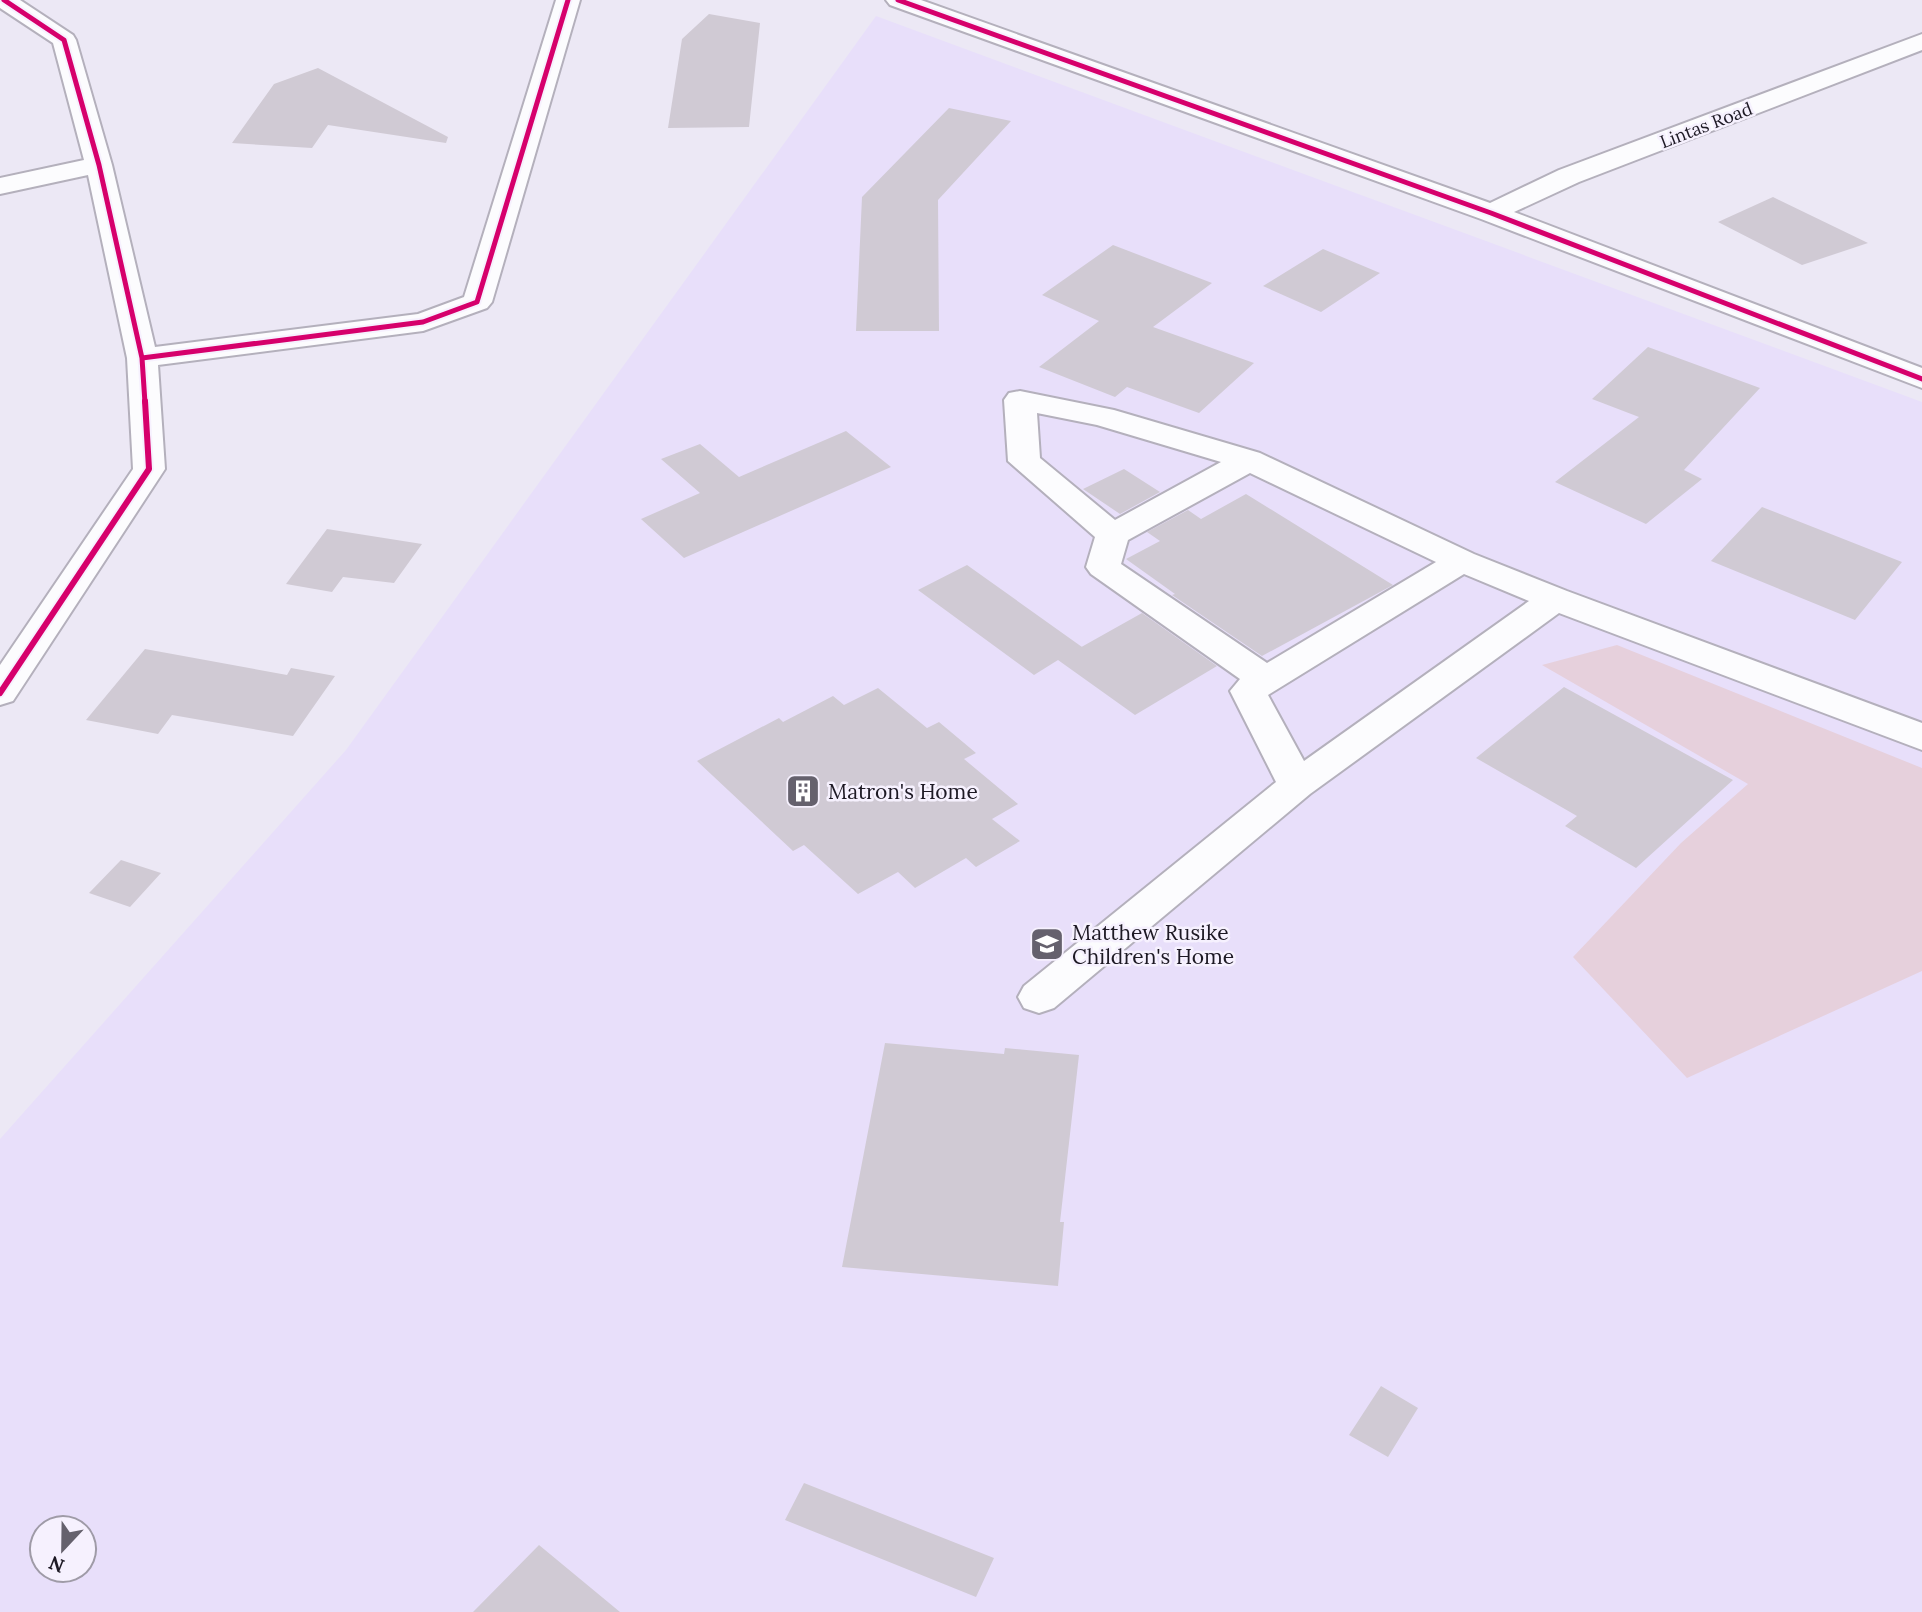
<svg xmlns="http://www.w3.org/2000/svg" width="1922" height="1612" font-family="Lora,serif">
<rect width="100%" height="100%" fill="#ece8f5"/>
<!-- built -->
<path fill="#e8dffa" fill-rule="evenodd" d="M 876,16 L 1922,402 L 1922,1612 L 0,1612 L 0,1139 L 346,750 ZM 42,1528 L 84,1528 L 84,1570 L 42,1570 Z"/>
<!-- green -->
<path fill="#e6d0dc" d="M 1617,645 L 1922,768 L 1922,971 L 1687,1078 L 1573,957 L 1681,843 L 1748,784 L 1542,665 Z"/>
<!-- building -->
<path fill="#d0cad4" d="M 709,14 L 760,23 L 749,127 L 668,128 L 682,39 Z
M 318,68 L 448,137 L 446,143 L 328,125 L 312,148 L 232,143 L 274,84 Z
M 949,108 L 1011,121 L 938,200 L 939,331 L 856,331 L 862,197 Z
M 1773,197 L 1868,243 L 1802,265 L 1718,222 Z
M 1113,245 L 1212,283 L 1153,327 L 1254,363 L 1199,413 L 1127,387 L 1115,397 L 1039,367 L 1099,321 L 1042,295 Z
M 1323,249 L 1380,273 L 1321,312 L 1263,286 Z
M 1648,347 L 1760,388 L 1684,470 L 1702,479 L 1646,524 L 1555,482 L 1639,417 L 1592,399 Z
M 846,431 L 891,467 L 684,558 L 641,519 L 700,493 L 661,459 L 700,444 L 739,477 Z
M 1124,469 L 1160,492 L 1120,514 L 1083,489 Z
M 1246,494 L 1393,585 L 1262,656 L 1172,595 L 1175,594 L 1126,559 L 1160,541 L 1147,532 L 1188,510 L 1201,519 Z
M 1762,507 L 1902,562 L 1855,620 L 1711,561 Z
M 327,529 L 422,544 L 394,583 L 343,577 L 332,592 L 286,584 Z
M 967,565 L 1082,647 L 1060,659 L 1142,613 L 1217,666 L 1135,715 L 1058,660 L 1034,675 L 918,590 Z
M 145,649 L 287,675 L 291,668 L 335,676 L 293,736 L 172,715 L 158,734 L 86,720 Z
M 1564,687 L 1733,780 L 1636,868 L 1565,826 L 1577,816 L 1476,758 Z
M 878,688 L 927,728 L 939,722 L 976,753 L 964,759 L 1018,804 L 992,819 L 1020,841 L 976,867 L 966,858 L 915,888 L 898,872 L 858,894 L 804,845 L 793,851 L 697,761 L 779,718 L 783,722 L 833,696 L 844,705 Z
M 121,860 L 161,873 L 130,907 L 89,893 Z
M 885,1043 L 1004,1054 L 1005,1048 L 1079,1055 L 1060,1222 L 1064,1222 L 1058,1286 L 842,1267 Z
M 1381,1386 L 1418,1408 L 1388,1457 L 1349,1435 Z
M 804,1483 L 994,1558 L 976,1597 L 785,1520 Z
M 539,1545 L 620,1612 L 473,1612 Z"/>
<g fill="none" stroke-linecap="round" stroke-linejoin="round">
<!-- minor casing -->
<g stroke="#b4b0bc" stroke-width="4">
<path id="minor" d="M 0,0 L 20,0 L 73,35 L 76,40 L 112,165 L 155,347 L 418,314 L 464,297 L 556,0 L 580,0 L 492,302 L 487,308 L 423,331 L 158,365 L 165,469 L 13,701 L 0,705 L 0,665 L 133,469 L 127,358 L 88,175 L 0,194 L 0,178 L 84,160 L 53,43 L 0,8 Z
M 886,0 L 921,0 L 1490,203 L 1559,170 L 1922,34 L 1922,50 L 1579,182 L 1514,212 L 1922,368 L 1922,388 L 1481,219 L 890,5 Z
M 1020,391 L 1114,410 L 1260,453 L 1474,554 L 1567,591 L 1922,723 L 1922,750 L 1559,613 L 1310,794 L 1054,1008 L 1039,1013 L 1024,1008 L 1018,997 L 1024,986 L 1276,782 L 1230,691 L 1240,679 L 1091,574 L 1086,567 L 1095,537 L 1008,461 L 1004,400 L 1009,393 ZM 1037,413 L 1097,425 L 1221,462 L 1115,520 L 1040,458 ZM 1250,473 L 1436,562 L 1267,663 L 1121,564 L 1128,540 ZM 1464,574 L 1529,601 L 1304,761 L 1268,695 Z"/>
</g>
<!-- minor -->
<use href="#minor" fill="#fcfcfe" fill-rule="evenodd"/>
<!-- cycleway-far1 casing -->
<g stroke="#f6f1fe" stroke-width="9">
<path id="cycleway-far1" d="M 4,0 L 64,40 L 99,165 L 142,358 L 145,403
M 898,0 L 1491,213 L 1922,379
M 142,358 L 423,322 L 477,302 L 568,0"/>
</g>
<!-- cycleway casing -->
<g stroke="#f6f1fe" stroke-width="10">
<path id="cycleway" d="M 0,693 L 149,469 L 145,401"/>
</g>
<!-- cycleway-far1 -->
<use href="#cycleway-far1" stroke="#d6006c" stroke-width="5"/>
<!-- cycleway -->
<use href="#cycleway" stroke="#d6006c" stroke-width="6"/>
</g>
<!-- icons -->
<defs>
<g id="building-square" transform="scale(1.75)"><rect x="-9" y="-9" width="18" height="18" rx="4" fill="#65616d" stroke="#f6f1fe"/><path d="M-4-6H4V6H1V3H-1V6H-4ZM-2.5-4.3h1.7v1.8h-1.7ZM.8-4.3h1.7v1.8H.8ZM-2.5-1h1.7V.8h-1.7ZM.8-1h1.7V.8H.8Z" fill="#fff"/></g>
<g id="school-square" transform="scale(1.75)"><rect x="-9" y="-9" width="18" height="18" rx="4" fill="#65616d" stroke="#f6f1fe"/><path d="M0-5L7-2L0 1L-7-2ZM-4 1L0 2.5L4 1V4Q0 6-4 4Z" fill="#fff"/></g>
</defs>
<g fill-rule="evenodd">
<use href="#building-square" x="803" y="791"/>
<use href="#school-square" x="1047" y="944"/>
</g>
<g text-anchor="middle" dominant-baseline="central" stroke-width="5" stroke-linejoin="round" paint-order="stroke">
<!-- far-street labels -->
<g font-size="18" fill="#1d1924" stroke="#f6f1fe">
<text transform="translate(1706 125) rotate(-21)">Lintas Road</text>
</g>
<!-- poi labels -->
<g font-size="21" fill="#1d1924" stroke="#f6f1fe" text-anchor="start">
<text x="828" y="791">Matron's Home</text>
<text x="1072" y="932">Matthew Rusike<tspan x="1072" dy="24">Children's Home</tspan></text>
</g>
</g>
<!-- north arrow -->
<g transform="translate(63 1549) rotate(202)"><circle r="33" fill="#f6f1fe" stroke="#9f9ba7" stroke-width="2"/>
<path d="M0-5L12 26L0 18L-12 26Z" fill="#65616d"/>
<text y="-10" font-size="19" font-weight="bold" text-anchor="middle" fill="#1d1924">N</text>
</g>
</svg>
